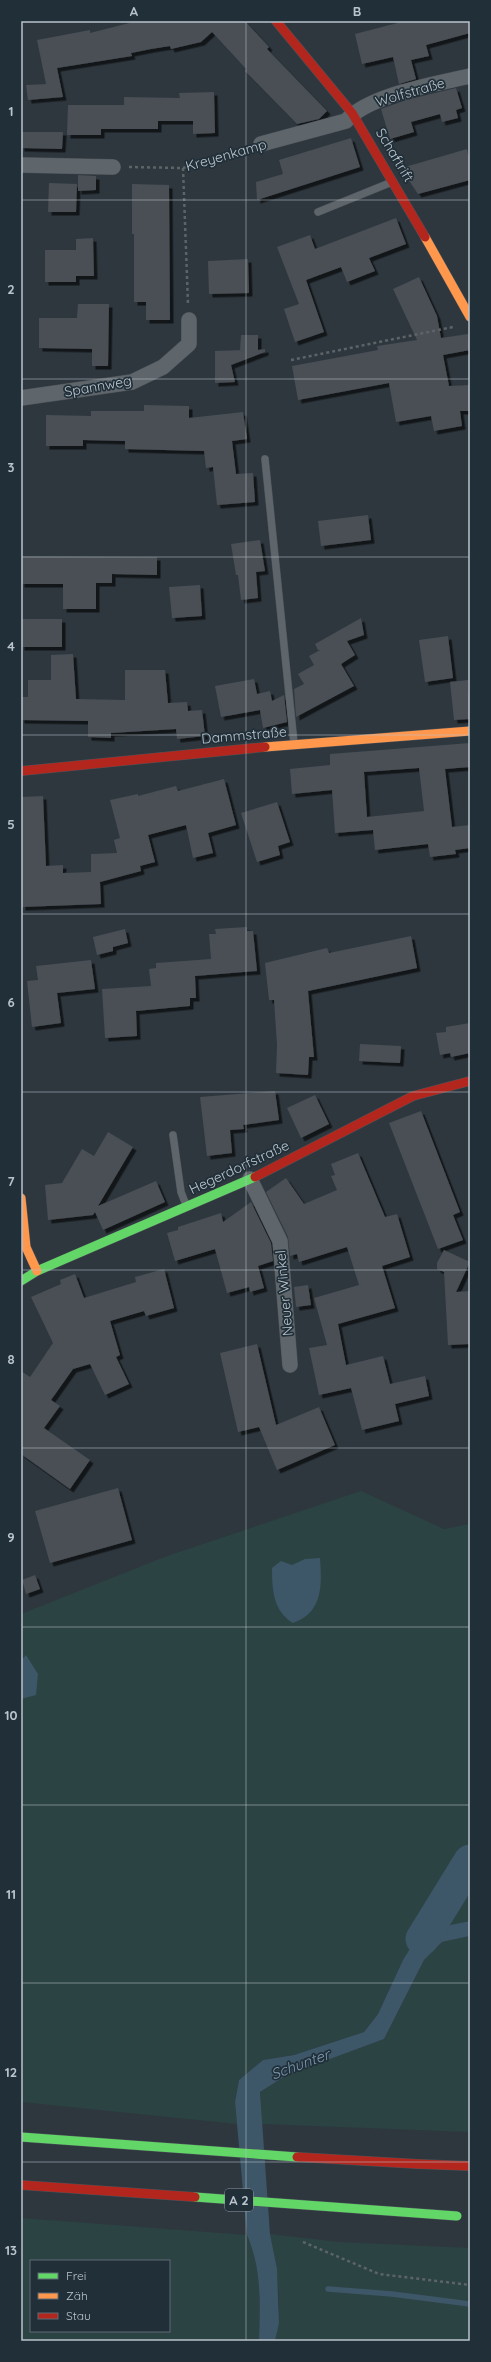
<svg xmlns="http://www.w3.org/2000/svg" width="491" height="2362" font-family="Quicksand,sans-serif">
<defs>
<filter id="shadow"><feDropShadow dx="3.5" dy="3.5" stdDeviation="0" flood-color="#0009"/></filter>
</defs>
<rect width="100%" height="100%" fill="#2e373e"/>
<!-- green -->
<path fill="#2b4342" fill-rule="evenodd" d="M 361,1491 L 444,1529 L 470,1524 L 470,1921 L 456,1925 L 403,1960 L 378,2014 L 364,2032 L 294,2055 L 263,2060 L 239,2080 L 235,2102 L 237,2124 L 21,2102 L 21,1614 L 167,1556 Z
M 470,1936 L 470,2132 L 262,2124 L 260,2092 L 287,2075 L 384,2039 L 424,1960 L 442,1942 Z
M 21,2218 L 247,2235 C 262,2270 260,2304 259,2341 L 21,2341 ZM 31,2261 L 169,2261 L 169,2331 L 31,2331 Z
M 270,2234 L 339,2242 L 470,2248 L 470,2341 L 275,2341 C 283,2306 277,2269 270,2234 Z"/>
<!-- water -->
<path fill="#3d5668" d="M 320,1558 C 322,1585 323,1613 293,1623 C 273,1611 272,1589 272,1568 L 281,1561 L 292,1565 L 305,1559 Z
M 26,1655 L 38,1674 L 36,1695 L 21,1699 L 21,1661 Z
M 470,1921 L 470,1936 L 442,1942 L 424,1960 L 384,2039 L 287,2075 L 260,2092 L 270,2234 L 277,2269 L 279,2323 L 275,2341 L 259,2341 C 260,2304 262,2270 247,2235 L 235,2102 L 239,2080 L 263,2060 L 294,2055 L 364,2032 L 378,2014 L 403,1960 L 421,1931 Z"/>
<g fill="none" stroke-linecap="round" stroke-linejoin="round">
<!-- stream -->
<path stroke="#3d5668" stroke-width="5.5" d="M 328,2289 L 392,2294 L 470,2304"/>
<!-- river -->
<path stroke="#3d5668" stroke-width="33" d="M 422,1939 L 470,1861"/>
</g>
<!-- building -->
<path fill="#484f55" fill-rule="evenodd" filter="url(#shadow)" d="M 137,21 L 245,21 L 269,47 L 267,49 L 327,111 L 319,119 L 297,124 L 245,71 L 246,69 L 212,32 L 201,42 L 171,49 L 170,46 L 151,49 L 131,53 L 132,56 L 57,68 L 63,97 L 28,100 L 26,85 L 46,84 L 37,40 L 90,30 L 90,33 Z
M 405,21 L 470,21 L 470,33 L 426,45 L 429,56 L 411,60 L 416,79 L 399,84 L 393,57 L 362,64 L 355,34 Z
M 456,88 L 462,108 L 456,110 L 458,118 L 442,122 L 440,114 L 411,122 L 414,132 L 390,139 L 381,109 L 406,100 Z
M 214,92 L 215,133 L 193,134 L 193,121 L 158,121 L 158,129 L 101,129 L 101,135 L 67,135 L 68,105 L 124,105 L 124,97 L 180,98 L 179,93 Z
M 21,132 L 63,132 L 62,149 L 21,148 Z
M 351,138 L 360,167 L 257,200 L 256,182 L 283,174 L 279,160 Z
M 467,149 L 470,162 L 470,180 L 418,194 L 408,179 L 405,167 Z
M 78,175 L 96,176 L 96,190 L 78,191 Z
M 49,183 L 77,184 L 76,212 L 48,212 Z
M 132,184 L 169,185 L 170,320 L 146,320 L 146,302 L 134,302 L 134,234 L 132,234 Z
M 396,218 L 406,244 L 369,258 L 375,271 L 347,282 L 341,267 L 306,280 L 324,332 L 295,342 L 284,309 L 299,304 L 277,247 L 310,235 L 315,249 Z
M 93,238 L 94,276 L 76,276 L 76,282 L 45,282 L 45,250 L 76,250 L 76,239 Z
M 248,259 L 249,293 L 209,294 L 208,261 Z
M 419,277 L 437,316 L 441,338 L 468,334 L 470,350 L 443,355 L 449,386 L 470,385 L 470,411 L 460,411 L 462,426 L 434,431 L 431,416 L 396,422 L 389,383 L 298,400 L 292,366 L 378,350 L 377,346 L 417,340 L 393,289 Z
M 78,304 L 109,304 L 108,366 L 92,366 L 92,349 L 39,348 L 39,318 L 77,318 Z
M 241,335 L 258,335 L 258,350 L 265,349 L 265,352 L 231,365 L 235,382 L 215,383 L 215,351 L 245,350 L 240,350 Z
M 144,405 L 189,406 L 189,418 L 243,412 L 247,439 L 232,441 L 236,474 L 253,473 L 255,502 L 217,505 L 213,467 L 206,468 L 204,451 L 125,449 L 125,441 L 83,440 L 83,446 L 46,446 L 46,415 L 91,416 L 91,411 L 144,411 Z
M 368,515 L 371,540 L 321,546 L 318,521 Z
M 260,540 L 265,571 L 256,572 L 258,598 L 241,600 L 238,575 L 236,575 L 231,544 Z
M 21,556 L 157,557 L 157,575 L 112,574 L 112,583 L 96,583 L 96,609 L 63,609 L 63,584 L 21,584 Z
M 200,585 L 202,616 L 172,618 L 169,587 Z
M 361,618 L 364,635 L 347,641 L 355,655 L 341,664 L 354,686 L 296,717 L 294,689 L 304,684 L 298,674 L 314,665 L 309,656 L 320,650 L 318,650 L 315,644 Z
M 21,619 L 62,619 L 62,647 L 21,647 Z
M 448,636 L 453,678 L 425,682 L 419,640 Z
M 73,654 L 76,699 L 125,700 L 125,670 L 165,670 L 168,703 L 187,702 L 188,711 L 202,710 L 205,736 L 177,739 L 176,729 L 111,733 L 111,738 L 88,737 L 88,721 L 21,720 L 21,697 L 28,697 L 28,680 L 51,680 L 51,655 Z
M 254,679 L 257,694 L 270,691 L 272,701 L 284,695 L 287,722 L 263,728 L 260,710 L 221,717 L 215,686 Z
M 468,680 L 470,719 L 454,720 L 450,682 Z
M 470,743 L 470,767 L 445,769 L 452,827 L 470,825 L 470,848 L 455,850 L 456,854 L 430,857 L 428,844 L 375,850 L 373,830 L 335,833 L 332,790 L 292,794 L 290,769 L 330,765 L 330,754 ZM 419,768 L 424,811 L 367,817 L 364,772 Z
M 224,779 L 236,825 L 208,833 L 213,853 L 193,858 L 186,825 L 148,835 L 155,862 L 140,866 L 141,871 L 100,882 L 101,904 L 22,907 L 21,797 L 43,796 L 46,866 L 63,865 L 63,873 L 91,872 L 91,854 L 117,853 L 114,840 L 120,838 L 110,800 L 138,794 L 138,796 L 176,786 L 178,791 Z
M 277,802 L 290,842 L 278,846 L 280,855 L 257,862 L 241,813 Z
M 247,927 L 247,931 L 253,931 L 257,971 L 195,976 L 196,998 L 190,998 L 190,1006 L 136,1011 L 137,1036 L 105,1038 L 102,989 L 151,986 L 149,969 L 156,968 L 156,963 L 211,959 L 209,934 L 216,934 L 215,929 Z
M 125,929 L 128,943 L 113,947 L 113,951 L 97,955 L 93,937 Z
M 411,936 L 417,968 L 308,991 L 314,1057 L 309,1057 L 308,1075 L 276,1073 L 277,1045 L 274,1000 L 269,1000 L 265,963 L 327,948 L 329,953 Z
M 91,960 L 95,989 L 57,993 L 61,1023 L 32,1027 L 27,981 L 38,980 L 36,966 Z
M 470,1023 L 470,1053 L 451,1057 L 450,1053 L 440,1055 L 436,1033 L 446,1032 L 446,1027 Z
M 360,1044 L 401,1046 L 400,1063 L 359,1061 Z
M 275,1091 L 279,1120 L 243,1125 L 244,1129 L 230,1130 L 232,1153 L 207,1156 L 200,1097 Z
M 315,1095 L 329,1124 L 301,1138 L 287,1108 Z
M 421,1111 L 460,1212 L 453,1215 L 463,1240 L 438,1249 L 389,1123 Z
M 108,1132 L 133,1147 L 98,1206 L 156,1181 L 165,1202 L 103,1230 L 95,1212 L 93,1215 L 48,1220 L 45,1185 L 62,1183 L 82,1149 L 94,1156 Z
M 358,1153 L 385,1217 L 397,1214 L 410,1257 L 382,1266 L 395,1308 L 338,1324 L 346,1365 L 383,1356 L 390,1384 L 425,1376 L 429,1396 L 395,1404 L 399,1421 L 362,1430 L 351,1388 L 319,1395 L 309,1348 L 327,1345 L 314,1298 L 359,1285 L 347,1247 L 299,1262 L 297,1254 L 290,1256 L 288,1237 L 266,1192 L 286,1178 L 304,1204 L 337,1190 L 331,1176 L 335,1175 L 331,1164 Z
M 251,1202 L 271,1243 L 273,1261 L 258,1266 L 264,1288 L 250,1292 L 249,1287 L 227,1293 L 215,1249 L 175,1261 L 167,1233 L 178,1230 L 178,1227 L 221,1213 L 223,1222 Z
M 444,1250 L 470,1262 L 456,1292 L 470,1291 L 470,1344 L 448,1345 L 444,1272 L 437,1269 L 437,1263 Z
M 164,1269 L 174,1308 L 146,1316 L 144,1311 L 110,1321 L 120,1355 L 116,1357 L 129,1384 L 105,1395 L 90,1364 L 73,1369 L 51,1400 L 60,1406 L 44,1428 L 90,1460 L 70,1489 L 21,1454 L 21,1371 L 30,1377 L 53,1343 L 31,1297 L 61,1284 L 60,1280 L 75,1274 L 84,1298 L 136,1282 L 135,1277 Z
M 308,1285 L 311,1305 L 296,1307 L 294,1287 Z
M 257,1344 L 276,1425 L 319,1407 L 335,1445 L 277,1470 L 259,1427 L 238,1432 L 220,1353 Z
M 118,1488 L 132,1540 L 50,1563 L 35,1511 Z
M 35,1575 L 40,1589 L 26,1594 L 22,1580 Z"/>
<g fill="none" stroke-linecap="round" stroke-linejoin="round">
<!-- lane casing -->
<g stroke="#4d5358" stroke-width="8">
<path id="lane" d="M 318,212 L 392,182
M 265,459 L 294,743
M 173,1135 L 181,1192 L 186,1205"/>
</g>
<!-- street casing -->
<g stroke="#4d5358" stroke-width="16">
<path id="street" d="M 261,144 L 346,121 C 368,95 436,84 470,76
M 21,165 L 113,167
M 21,398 L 132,382 L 163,367 L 189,344 L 189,320
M 250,1179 L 280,1241 L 290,1365"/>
</g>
<!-- fast casing -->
<g stroke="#4d5358" stroke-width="10">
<path id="fast" d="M 21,1281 L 37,1271 L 255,1177"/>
</g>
<!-- slow casing -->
<g stroke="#4d5358" stroke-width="10">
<path id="slow" d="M 425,237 L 470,317
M 265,747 L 470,731
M 21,1198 L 26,1247 L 37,1271"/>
</g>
<!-- jam casing -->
<g stroke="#4d5358" stroke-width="10">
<path id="jam" d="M 276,21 L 352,113 L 425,237
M 21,771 L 265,747
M 255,1177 L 413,1096 L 470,1081
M 418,2164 L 470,2166"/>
</g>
<!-- path -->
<path stroke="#5d6468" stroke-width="2.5" stroke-dasharray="3 3" stroke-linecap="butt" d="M 129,167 L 183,168 L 245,149
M 183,168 L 188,304
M 291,360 L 453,327
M 303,2242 L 379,2274 L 470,2285"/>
<!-- lane -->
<use href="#lane" stroke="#5f666b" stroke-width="7"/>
<!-- street -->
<use href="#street" stroke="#5f666b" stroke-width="15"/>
<!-- fast -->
<use href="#fast" stroke="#63d668" stroke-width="9"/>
<!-- slow -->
<use href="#slow" stroke="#ff974d" stroke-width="9"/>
<!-- jam -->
<use href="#jam" stroke="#b3261e" stroke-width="9"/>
<!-- fast-bridge casing -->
<g stroke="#4b5359" stroke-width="10" stroke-linecap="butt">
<path id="fast-bridge" d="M 21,2137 L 297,2157
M 195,2197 L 457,2216"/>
</g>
<!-- jam-bridge casing -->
<g stroke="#4b5359" stroke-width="10" stroke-linecap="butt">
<path id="jam-bridge" d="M 297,2157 L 418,2164
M 21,2185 L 195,2197"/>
</g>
<!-- fast-bridge -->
<use href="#fast-bridge" stroke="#63d668" stroke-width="9"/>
<!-- jam-bridge -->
<use href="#jam-bridge" stroke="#b3261e" stroke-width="9"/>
</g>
<!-- grid -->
<path fill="none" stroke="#bac4cd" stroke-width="1" stroke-opacity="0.55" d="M 246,21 L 246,2341M 21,200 L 470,200M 21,379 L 470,379M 21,557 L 470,557M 21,735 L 470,735M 21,914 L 470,914M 21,1092 L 470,1092M 21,1270 L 470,1270M 21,1448 L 470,1448M 21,1627 L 470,1627M 21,1805 L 470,1805M 21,1983 L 470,1983M 21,2162 L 470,2162"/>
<g text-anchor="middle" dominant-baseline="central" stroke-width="3.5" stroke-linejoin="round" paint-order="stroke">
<!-- shield labels -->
<rect fill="#212f39" stroke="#8c97a1" stroke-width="1" x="225" y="2189" width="28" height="22" rx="3"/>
<g font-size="13" font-weight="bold" fill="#bac4cd">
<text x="239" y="2200">A 2</text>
</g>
<!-- street labels -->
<g font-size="14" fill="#bac4cd" stroke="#212f39">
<text transform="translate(410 92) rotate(-16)">Wolfstraße</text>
<text transform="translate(226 155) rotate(-16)">Kreyenkamp</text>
<text transform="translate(395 155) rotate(59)">Schaftrift</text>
<text transform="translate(98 386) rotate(-10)">Spannweg</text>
<text transform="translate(244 735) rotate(-5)">Dammstraße</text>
<text transform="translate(239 1167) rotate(-25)">Hegerdorfstraße</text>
<text transform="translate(284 1293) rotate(-95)">Neuer Winkel</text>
</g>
<!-- water labels -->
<g font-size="15" font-style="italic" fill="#7b99af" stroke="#212f39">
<text transform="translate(300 2064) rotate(-20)">Schunter</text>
</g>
</g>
<!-- border -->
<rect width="491" height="2362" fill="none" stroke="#212f39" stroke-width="44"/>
<!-- legend -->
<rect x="30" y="2260" width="140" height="72" fill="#212f39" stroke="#5e6b74"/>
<rect x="38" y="2273" width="20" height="6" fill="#63d668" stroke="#5e6b74"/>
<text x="66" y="2280" font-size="12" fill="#bac4cd">Frei</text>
<rect x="38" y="2293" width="20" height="6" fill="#ff974d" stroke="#5e6b74"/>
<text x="66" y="2300" font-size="12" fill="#bac4cd">Zäh</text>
<rect x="38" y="2313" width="20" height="6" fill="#b3261e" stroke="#5e6b74"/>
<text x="66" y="2320" font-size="12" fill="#bac4cd">Stau</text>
<rect x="22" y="22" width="447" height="2318" fill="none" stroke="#bac4cd" stroke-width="1.5"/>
<g font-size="13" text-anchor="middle" font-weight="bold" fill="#bac4cd">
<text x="134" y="16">A</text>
<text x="357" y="16">B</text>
<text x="11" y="116">1</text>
<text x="11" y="294">2</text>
<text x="11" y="472">3</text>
<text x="11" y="651">4</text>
<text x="11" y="829">5</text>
<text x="11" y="1007">6</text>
<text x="11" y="1186">7</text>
<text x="11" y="1364">8</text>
<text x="11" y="1542">9</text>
<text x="11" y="1720">10</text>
<text x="11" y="1899">11</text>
<text x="11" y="2077">12</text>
<text x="11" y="2255">13</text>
</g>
</svg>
